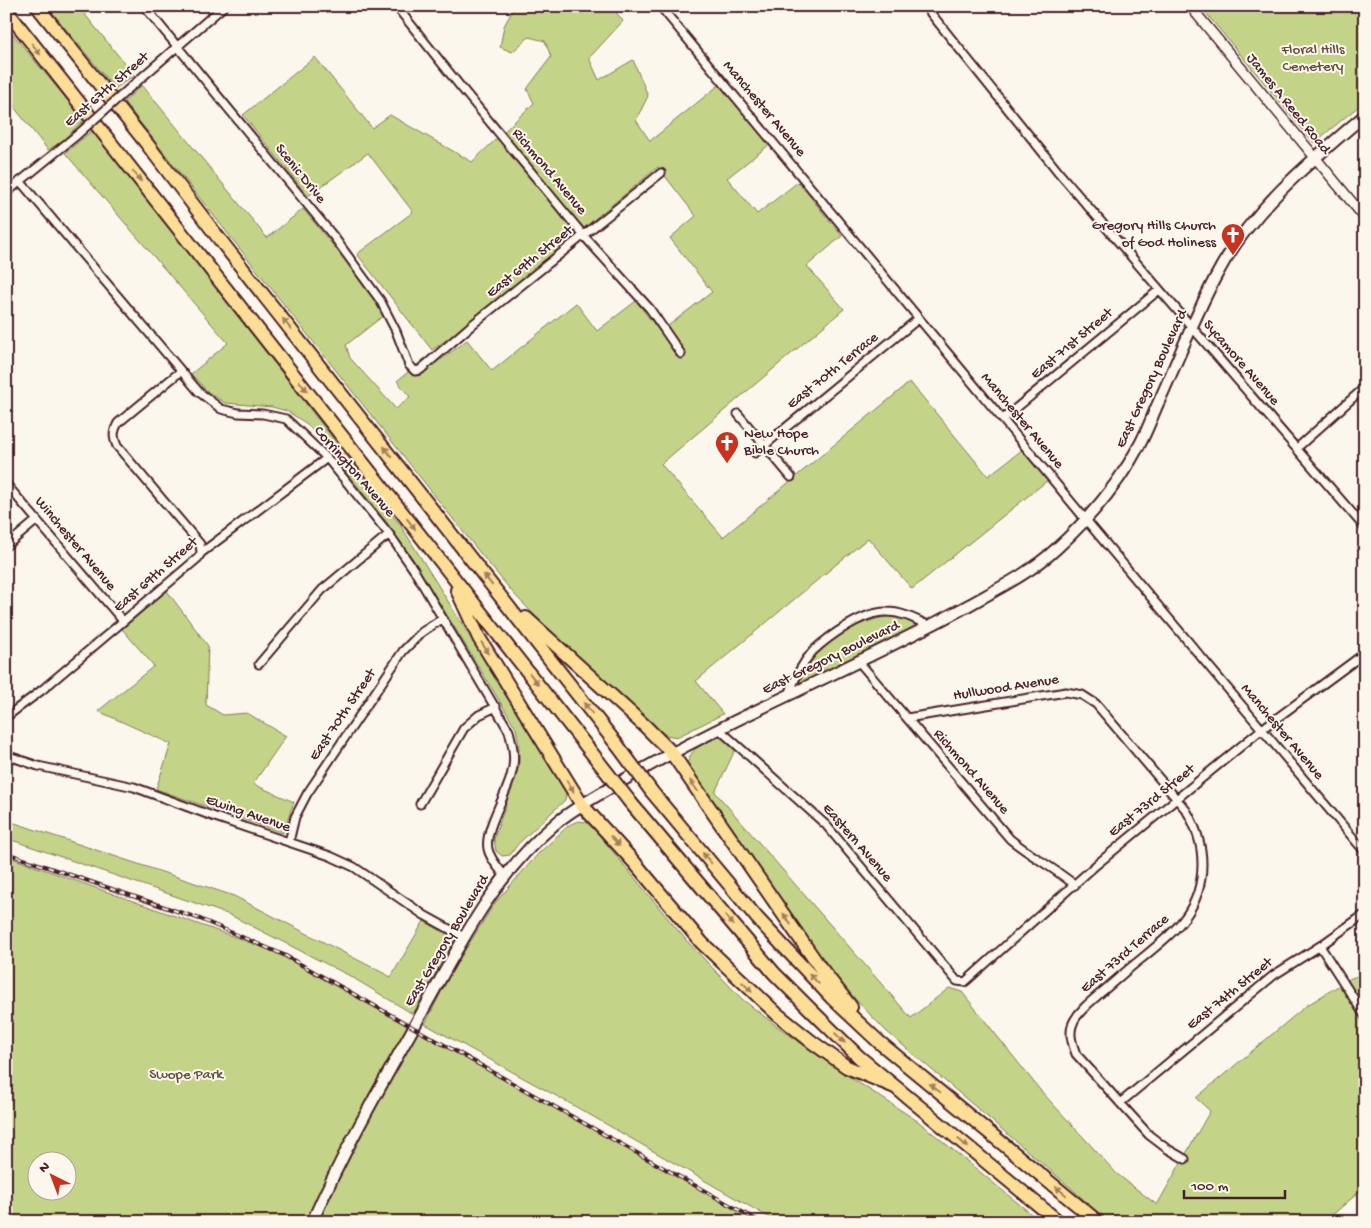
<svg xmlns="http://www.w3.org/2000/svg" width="1371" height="1228" font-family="'Gochi Hand',sans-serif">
<rect width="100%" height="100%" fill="#fbf7ec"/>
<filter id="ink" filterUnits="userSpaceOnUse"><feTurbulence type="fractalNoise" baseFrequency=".02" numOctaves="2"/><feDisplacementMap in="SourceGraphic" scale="10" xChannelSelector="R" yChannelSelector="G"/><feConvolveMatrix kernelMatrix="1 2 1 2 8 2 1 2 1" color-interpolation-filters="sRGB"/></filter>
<g filter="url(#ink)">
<!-- green -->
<path fill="#c3d488" stroke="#867a5a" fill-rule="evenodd" d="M 47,6 L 78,6 L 134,75 L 115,89 Z
M 528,6 L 611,6 L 623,21 L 589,58 L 599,80 L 633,60 L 648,96 L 636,120 L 650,141 L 719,85 L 769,145 L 727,178 L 757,214 L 798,182 L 842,236 L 807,266 L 844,309 L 661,464 L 723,537 L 910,382 L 988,476 L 1022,450 L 1048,480 L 912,589 L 868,538 L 696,681 L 723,714 L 677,737 L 666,735 L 656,728 L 546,627 L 514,594 L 480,553 L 124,102 L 142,85 L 267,238 L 303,209 L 388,312 L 346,345 L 350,358 L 396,409 L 410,397 L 397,381 L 424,359 L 442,359 L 467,340 L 492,371 L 576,303 L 597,331 L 636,301 L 660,332 L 712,292 L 670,238 L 696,216 L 658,167 L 456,333 L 432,350 L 357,254 L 413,212 L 368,153 L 308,196 L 243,115 L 315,57 L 372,128 L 390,115 L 472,162 L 534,103 L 527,89 L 551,57 L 545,41 L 529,37 L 512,52 L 500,47 L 504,26 L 514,8 L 531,11 Z
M 1200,6 L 1365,6 L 1365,101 L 1314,143 Z
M 6,26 L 84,120 L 62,141 L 48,150 L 6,97 Z
M 93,130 L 401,526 L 559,779 L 566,793 L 565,800 L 518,844 L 510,855 L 502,856 L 496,851 L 494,839 L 519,766 L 519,746 L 516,728 L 412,558 L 385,520 L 307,424 L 287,411 L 272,407 L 225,403 L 207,391 L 191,374 L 228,343 L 65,153 Z
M 167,591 L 208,646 L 206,705 L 223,715 L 247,713 L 286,736 L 253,784 L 294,802 L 283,833 L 156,789 L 171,744 L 98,711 L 154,666 L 122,629 Z
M 894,616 L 909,620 L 918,625 L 917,629 L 801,686 L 797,685 C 801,677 804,668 810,661 C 830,636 862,619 894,616 Z
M 719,736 L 735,750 L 715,792 L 911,1018 L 949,988 L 962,992 L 1040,1090 L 1117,1174 L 1157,1205 L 1210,1111 L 1196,1098 L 1306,1006 L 1351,978 L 1365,974 L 1365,1187 L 1324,1222 L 1108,1222 L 1070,1187 L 886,1031 L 857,1001 L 814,951 L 687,766 C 690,747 703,744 719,736 Z
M 6,820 L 234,896 L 391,977 L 424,921 L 455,939 L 413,1014 L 350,976 L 230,915 L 6,838 Z
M 578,821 L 586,822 L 595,830 L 686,940 L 742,999 L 774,1024 L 839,1070 L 919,1122 L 1041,1222 L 777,1222 L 571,1104 L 425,1024 L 452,971 L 494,904 L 539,853 L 569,825 Z
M 6,856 L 271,950 L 760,1222 L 6,1222 ZM 38,1160 L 68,1160 L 68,1190 L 38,1190 Z"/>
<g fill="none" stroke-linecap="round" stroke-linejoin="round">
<!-- minor casing -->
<g stroke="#4a1f2b" stroke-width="11">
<path id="minor" d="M 144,6 L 334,237 L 380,300 L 396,331 L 409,365 L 415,371 L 420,370 L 473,324 L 661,173
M 396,6 L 460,86 L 584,236 L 650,309 L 681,354
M 660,6 L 1086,520 L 1365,852
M 925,6 L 1060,174 L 1365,528
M 133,85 L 224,6
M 20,181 L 199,392 L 221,409 L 238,413 L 263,414 L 286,419 L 327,458 L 389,534 L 414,570 L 509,731 C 513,746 516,760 511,776 C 506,796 484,830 488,849 C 490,859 498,867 504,875
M 6,193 L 77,135
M 181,371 L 118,423 C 113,432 113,437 117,446 L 200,544 L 201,553
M 738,414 L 791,477
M 1003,419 L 1159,290
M 1297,448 L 1365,387
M 755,453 L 918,319
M 6,484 L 123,621
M 6,546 L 37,520
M 859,662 L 1010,839 C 1031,856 1054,868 1075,885
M 259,664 L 322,590 L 389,534
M 789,695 C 794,680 802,663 813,651 C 829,636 864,611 887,612 C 903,612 916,620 930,626
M 6,717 L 42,690 L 198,558 L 201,553 L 327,458
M 907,718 L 1066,692 L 1082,695 L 1096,704 L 1186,810 C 1197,828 1202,844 1202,864 C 1202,911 1174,932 1141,959 C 1128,969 1116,980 1103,991 C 1093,1000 1080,1009 1074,1021 C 1068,1032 1072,1043 1076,1054 L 1149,1135 L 1166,1148 L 1185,1159
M 719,729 L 826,825 L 957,981 L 965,982 L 1096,865 L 1262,729 L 1365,653
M 6,755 L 38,766 L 134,787 L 215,817 L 330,856 L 354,867 L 424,915 L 464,937
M 420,804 L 464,728 L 479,715 L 496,707
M 289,842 L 295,817 L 307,794 L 403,651 L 422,632 L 442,619
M 1320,946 L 1365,1016
M 1120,1103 L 1274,975 L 1320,946 L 1365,914"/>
</g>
<!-- tertiary casing -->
<g stroke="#4a1f2b" stroke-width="12">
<path id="tertiary" d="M 1190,6 L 1365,218"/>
</g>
<!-- secondary casing -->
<g stroke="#4a1f2b" stroke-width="14">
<path id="secondary" d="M 312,1222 C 342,1154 379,1089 415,1025 C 457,951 489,880 555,824 C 575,807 599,795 622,781 C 677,749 734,721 791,694 C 851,665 911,637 969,605 C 999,588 1030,573 1056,549 C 1089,519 1119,484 1140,444 C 1146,433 1151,420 1156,408 C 1176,365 1193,320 1215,278 C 1249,212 1309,162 1365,115"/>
</g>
<!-- motorway casing -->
<g stroke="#4a1f2b" stroke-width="16">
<path id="motorway" d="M 37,6 L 147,144 L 217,236 L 618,746
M 6,10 L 598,761
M 457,590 L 479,638 L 582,805 L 634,862 L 702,943 L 777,1014 L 812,1042 L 847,1067 L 895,1087
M 526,618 L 646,727 L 671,752 L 819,966 L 851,1007
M 652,792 L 757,918 L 832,998 L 879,1042 L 1098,1222
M 630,802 L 774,973 L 811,1010 L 859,1057 L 1059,1222"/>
</g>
<!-- minor -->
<use href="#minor" stroke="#fbf7ec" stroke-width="7"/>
<!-- tertiary -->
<use href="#tertiary" stroke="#fbf7ec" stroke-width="9"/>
<!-- secondary -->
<use href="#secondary" stroke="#fbf7ec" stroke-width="10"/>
<!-- motorway -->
<use href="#motorway" stroke="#fcde96" stroke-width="12"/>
<!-- rail casing -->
<g stroke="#4a1f2b" stroke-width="4">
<path id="rail" d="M 6,853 L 200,919 L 284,955 L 760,1222"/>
</g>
<!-- rail -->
<use href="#rail" stroke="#fbf7ec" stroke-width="2" stroke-dasharray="5.5" stroke-linecap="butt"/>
<!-- minor-bridge casing -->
<g stroke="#4a1f2b" stroke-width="11" stroke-linecap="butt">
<path id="minor-bridge" d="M 77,135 L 133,85"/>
</g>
<!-- motorway-bridge casing -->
<g stroke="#4a1f2b" stroke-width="16" stroke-linecap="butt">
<path id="motorway-bridge" d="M 618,746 L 652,792
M 598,761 L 630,802"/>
</g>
<!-- minor-bridge -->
<use href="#minor-bridge" stroke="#fbf7ec" stroke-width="7"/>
<!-- motorway-bridge -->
<use href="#motorway-bridge" stroke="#fcde96" stroke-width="12"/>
</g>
<!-- one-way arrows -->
<defs><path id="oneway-solid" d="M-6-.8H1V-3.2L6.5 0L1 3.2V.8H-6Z" transform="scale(1.25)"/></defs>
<g fill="#a37e60">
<use href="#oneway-solid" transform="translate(36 49) rotate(52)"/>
<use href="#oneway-solid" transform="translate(137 176) rotate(52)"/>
<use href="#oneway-solid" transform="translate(287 324) rotate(-128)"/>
<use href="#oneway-solid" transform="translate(303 386) rotate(52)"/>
<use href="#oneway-solid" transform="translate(388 452) rotate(-128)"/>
<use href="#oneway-solid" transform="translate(411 524) rotate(52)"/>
<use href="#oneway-solid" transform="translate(488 580) rotate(-128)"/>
<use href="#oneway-solid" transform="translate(485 648) rotate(58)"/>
<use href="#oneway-solid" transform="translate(534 679) rotate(52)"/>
<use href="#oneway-solid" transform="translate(588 708) rotate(-128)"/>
<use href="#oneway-solid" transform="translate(570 786) rotate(58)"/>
<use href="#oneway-solid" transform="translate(694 786) rotate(-125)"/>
<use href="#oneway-solid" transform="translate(615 841) rotate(47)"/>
<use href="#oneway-solid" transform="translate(707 858) rotate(-130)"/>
<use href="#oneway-solid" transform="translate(787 919) rotate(-125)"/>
<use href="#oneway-solid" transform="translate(729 920) rotate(50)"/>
<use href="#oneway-solid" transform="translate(814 979) rotate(-135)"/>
<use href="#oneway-solid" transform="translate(747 987) rotate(44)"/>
<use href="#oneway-solid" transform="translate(840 1038) rotate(44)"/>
<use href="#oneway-solid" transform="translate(935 1088) rotate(-141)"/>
<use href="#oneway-solid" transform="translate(963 1143) rotate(40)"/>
<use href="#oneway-solid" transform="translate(1061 1191) rotate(-141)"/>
</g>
</g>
<!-- icons -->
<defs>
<g id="church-pin" transform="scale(1.25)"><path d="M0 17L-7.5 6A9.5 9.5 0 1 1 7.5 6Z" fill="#c8321e" stroke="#fbf7ec"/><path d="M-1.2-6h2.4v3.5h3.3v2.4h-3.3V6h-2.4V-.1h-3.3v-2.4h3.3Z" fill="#fff"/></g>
</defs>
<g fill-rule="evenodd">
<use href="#church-pin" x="1233" y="235"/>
<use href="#church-pin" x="727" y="443"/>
</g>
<g text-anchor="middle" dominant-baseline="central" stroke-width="4" stroke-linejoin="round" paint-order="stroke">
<!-- park labels -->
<g font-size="15" fill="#684c42" stroke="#fbf7ec">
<text x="1313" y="50">Floral Hills<tspan x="1313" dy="17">Cemetery</tspan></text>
<text x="186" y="1075">Swope Park</text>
</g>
<!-- street labels -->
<g font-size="15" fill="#4a1f2b" stroke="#fbf7ec">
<text transform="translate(107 90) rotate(-41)">East 67th Street</text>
<text transform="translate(1288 104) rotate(51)">James A Reed Road</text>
<text transform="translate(764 109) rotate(50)">Manchester Avenue</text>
<text transform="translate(549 172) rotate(50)">Richmond Avenue</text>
<text transform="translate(300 174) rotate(51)">Scenic Drive</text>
<text transform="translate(530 262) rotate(-39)">East 69th Street</text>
<text transform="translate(1072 344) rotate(-40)">East 71st Street</text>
<text transform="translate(1241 363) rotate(49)">Sycamore Avenue</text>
<text transform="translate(833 371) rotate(-39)">East 70th Terrace</text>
<text transform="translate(1152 379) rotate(-65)">East Gregory Boulevard</text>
<text transform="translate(1022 421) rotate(50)">Manchester Avenue</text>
<text transform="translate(354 472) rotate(49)">Corrington Avenue</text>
<text transform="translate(75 544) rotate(50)">Winchester Avenue</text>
<text transform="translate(156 575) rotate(-41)">East 69th Street</text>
<text transform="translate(831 658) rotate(-26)">East Gregory Boulevard</text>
<text transform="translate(1006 688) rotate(-9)">Hullwood Avenue</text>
<text transform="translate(343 715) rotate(-56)">East 70th Street</text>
<text transform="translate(1282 732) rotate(50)">Manchester Avenue</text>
<text transform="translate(971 772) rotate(49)">Richmond Avenue</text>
<text transform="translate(1152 801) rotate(-39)">East 73rd Street</text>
<text transform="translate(248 814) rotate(19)">Ewing Avenue</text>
<text transform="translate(857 843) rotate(49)">Eastern Avenue</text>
<text transform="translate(447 941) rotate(-59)">East Gregory Boulevard</text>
<text transform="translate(1125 954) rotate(-41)">East 73rd Terrace</text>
<text transform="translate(1230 994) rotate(-39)">East 74th Street</text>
</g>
<!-- poi labels -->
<g font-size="15" fill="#4a1f2b" stroke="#fbf7ec" text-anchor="end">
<text x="1216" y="226">Gregory Hills Church<tspan x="1216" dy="17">of God Holiness</tspan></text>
<text x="744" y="434" text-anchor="start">New Hope<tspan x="744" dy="17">Bible Church</tspan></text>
</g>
</g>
<!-- margin -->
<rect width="1371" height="1228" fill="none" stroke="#fbf7ec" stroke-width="25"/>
<rect x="12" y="12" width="1346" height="1203" fill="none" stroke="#4a1f2b" stroke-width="2" filter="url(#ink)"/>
<!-- north arrow -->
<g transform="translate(52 1176) rotate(318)"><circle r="24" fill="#fbf7ec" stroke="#b4a19f"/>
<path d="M0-4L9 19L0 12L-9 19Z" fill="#c8321e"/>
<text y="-8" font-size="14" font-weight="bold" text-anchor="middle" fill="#4a1f2b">N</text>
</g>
<!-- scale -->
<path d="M1184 1190v8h101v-8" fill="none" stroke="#4a1f2b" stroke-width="2.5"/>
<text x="1191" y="1190" font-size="15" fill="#4a1f2b" stroke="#fbf7ec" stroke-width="4" paint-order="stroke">100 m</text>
</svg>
